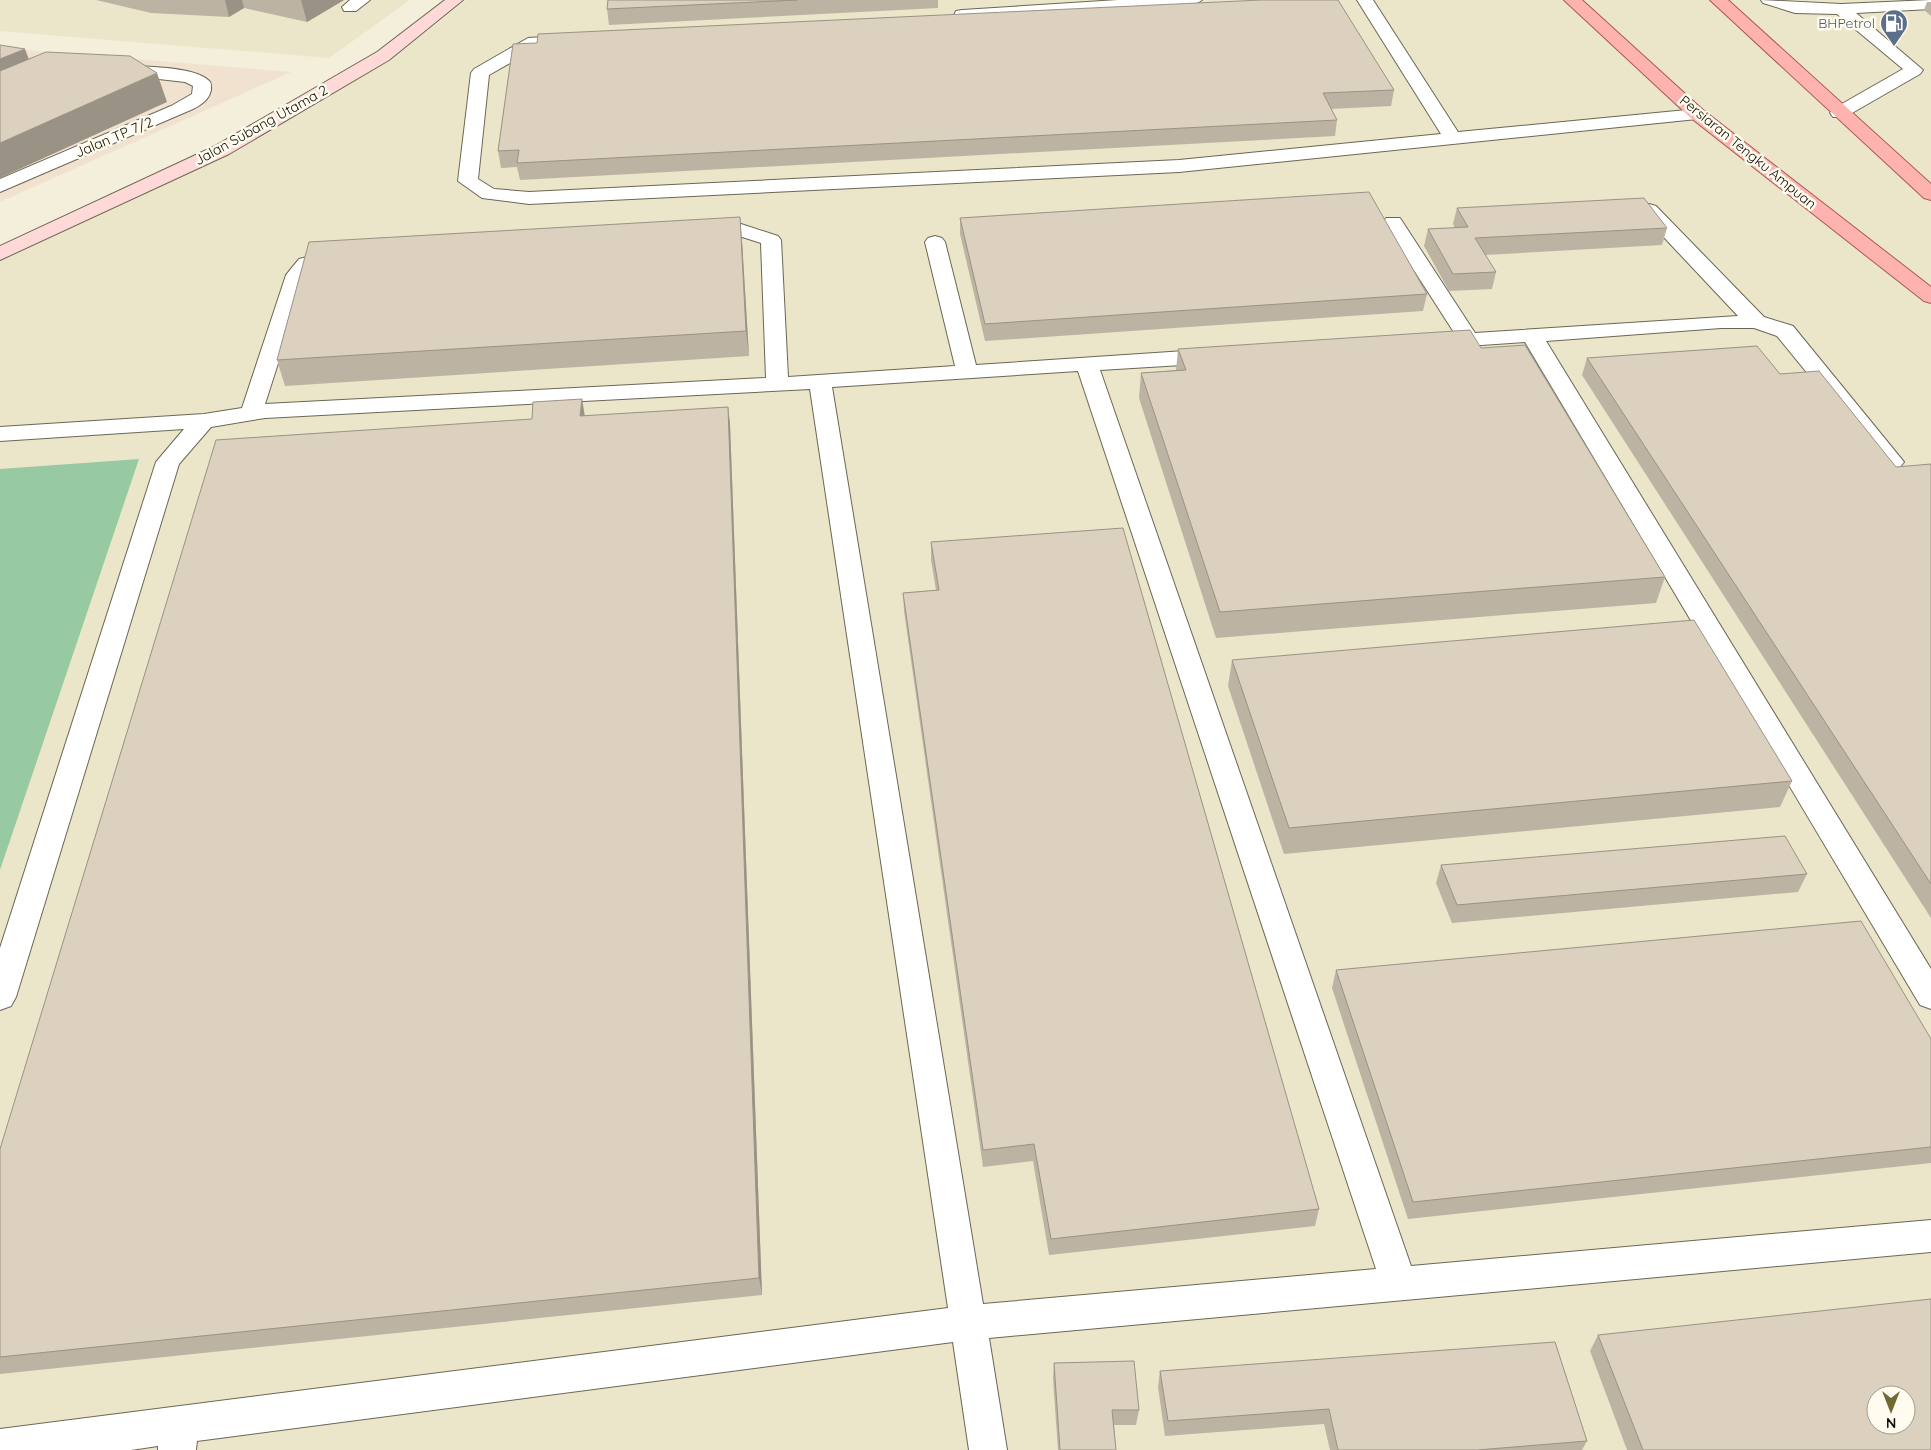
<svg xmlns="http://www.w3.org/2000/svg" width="1931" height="1450" font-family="Quicksand,sans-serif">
<rect width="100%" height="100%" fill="#f3efda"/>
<!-- commercial -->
<path fill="#f1e2cf" d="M 0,48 L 291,72 L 0,202 Z"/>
<!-- built -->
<path fill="#ebe5c9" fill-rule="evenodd" d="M 0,0 L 410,0 L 329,58 L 0,31 Z
M 466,0 L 1931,0 L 1931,1450 L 0,1450 L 0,249 L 387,63 ZM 1876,1395 L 1906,1395 L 1906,1425 L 1876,1425 Z"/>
<!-- green -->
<path fill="#97caa3" d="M 139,459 L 0,870 L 0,469 Z"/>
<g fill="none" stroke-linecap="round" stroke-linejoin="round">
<!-- lane casing -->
<g stroke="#6b6755" stroke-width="2">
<path id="lane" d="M 350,0 L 370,0 L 356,11 L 344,11 L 342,7 Z
M 1118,0 L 1202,0 L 1194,5 L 962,20 L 956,19 L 954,15 L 956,11 L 962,10 Z
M 1357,0 L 1373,0 L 1458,132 L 1697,109 L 1703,110 L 1706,114 L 1703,118 L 1697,119 L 1179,172 L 529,204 L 482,198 L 458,181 L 471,73 L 474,69 L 528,38 L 575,35 L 581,36 L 584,40 L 581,44 L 538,47 L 489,75 L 478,179 L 494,189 L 529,192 L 1179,160 L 1441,134 Z
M 1761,0 L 1841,4 L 1931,0 L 1931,9 L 1856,13 L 1923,70 L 1920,74 L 1845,117 L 1833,117 L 1830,113 L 1833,109 L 1903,69 L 1837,14 L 1795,13 L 1763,3 Z
M 1649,204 L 1656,206 L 1764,317 L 1793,326 L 1904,462 L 1900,467 L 1892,469 L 1884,467 L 1777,336 L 1754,328 L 1721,328 L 1546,341 L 1931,969 L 1931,1009 L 1920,1005 L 1525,342 L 1438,348 L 1430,347 L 1427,342 L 1430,337 L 1455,334 L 1383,222 L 1386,218 L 1400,218 L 1475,333 L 1738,316 L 1642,214 L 1639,210 L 1642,206 Z
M 738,223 L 778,236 L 781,240 L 788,377 L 955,366 L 925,242 L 928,238 L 935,236 L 942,238 L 945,242 L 976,365 L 1215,349 L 1223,351 L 1226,356 L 1223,361 L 1215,363 L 1100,370 L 1411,1266 L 1931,1220 L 1931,1252 L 989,1338 L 1007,1450 L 969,1450 L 953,1342 L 197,1441 L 196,1450 L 158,1450 L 158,1446 L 131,1450 L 0,1450 L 0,1429 L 948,1308 L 810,389 L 265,418 L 211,427 L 179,464 L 16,997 L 11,1006 L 0,1010 L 0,948 L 156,462 L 184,429 L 0,441 L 0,427 L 204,414 L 242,408 L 286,275 L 299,259 L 335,250 L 342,252 L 345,256 L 342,260 L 313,267 L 306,276 L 265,404 L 766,378 L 761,243 L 736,235 L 704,237 L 697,235 L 694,231 L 697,227 ZM 1078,371 L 1376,1269 L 983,1304 L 832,387 Z"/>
</g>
<!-- street casing -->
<g stroke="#6b6755" stroke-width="2">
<path id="street" d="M 121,65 C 142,67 193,66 208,80 C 212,82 211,87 211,90 C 209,100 201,105 193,109 L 0,192 L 0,179 L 171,106 L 192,94 L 193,86 L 185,82 L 115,74 L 112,70 L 115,66 Z"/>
</g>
<!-- secondary casing -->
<g stroke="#6b6755" stroke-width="2">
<path id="secondary" d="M 445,0 L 463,0 L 389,60 L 229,154 L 0,260 L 0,246 L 215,146 L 377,52 Z"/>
</g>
<!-- primary casing -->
<g stroke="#ab5953" stroke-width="2">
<path id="primary" d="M 1564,0 L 1582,0 L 1703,110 L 1931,287 L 1931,303 L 1924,301 L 1691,118 Z
M 1710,0 L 1728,0 L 1931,184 L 1931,200 L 1924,198 Z"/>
</g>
<!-- lane -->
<use href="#lane" fill="#fff" fill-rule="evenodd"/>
<!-- street -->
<use href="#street" fill="#fff" fill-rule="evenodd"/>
<!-- secondary -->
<use href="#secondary" fill="#ffd9d8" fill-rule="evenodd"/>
<!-- primary -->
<use href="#primary" fill="#ffb3b0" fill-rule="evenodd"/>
</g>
<!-- wall -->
<path fill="#bdb3a3" d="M 96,0 L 344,0 L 307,22 L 244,8 L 229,17 L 151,13 Z
M 608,0 L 938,0 L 938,8 L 609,25 L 607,9 Z
M 1927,2 L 1931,2 L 1931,16 L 1924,10 Z
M 513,44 L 1394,90 L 1391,106 L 1331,109 L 1337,120 L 1335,136 L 520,180 L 517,167 L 501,168 L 498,151 Z
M 1457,208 L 1667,228 L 1662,245 L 1485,255 L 1496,272 L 1492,289 L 1449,291 L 1424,246 L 1428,229 L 1455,228 L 1453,224 Z
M 960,218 L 1427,294 L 1423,311 L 985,341 L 960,234 Z
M 742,241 L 749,356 L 285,386 L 277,360 Z
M 1481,348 L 1665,577 L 1656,603 L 1216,638 L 1139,398 L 1141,373 L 1176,370 L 1178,349 Z
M 1587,358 L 1780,374 L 1896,467 L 1931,464 L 1931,918 L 1582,375 Z
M 728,407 L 730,424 L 762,1295 L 0,1374 L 0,1149 L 585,416 Z
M 931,542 L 1319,1209 L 1315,1226 L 1049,1255 L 1033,1161 L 983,1167 L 904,611 L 903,593 L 936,590 L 931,560 Z
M 1232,660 L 1792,781 L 1780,807 L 1284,854 L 1228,686 Z
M 1441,865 L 1807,874 L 1798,892 L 1452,923 L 1436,883 Z
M 1336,970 L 1931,1039 L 1931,1163 L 1408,1219 L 1332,988 Z
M 1598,1335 L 1931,1450 L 1627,1450 L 1590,1351 Z
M 1054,1363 L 1139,1410 L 1136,1425 L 1114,1425 L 1116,1450 L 1058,1450 L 1053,1379 Z
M 1160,1371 L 1587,1441 L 1582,1450 L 1330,1450 L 1324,1424 L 1165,1436 L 1158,1387 Z"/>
<!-- shaded-wall -->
<path fill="#9a9285" d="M 225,0 L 242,0 L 244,8 L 229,17 Z
M 301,0 L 344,0 L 307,22 Z
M 25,49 L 36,78 L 0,93 L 0,59 Z
M 157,73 L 167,102 L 0,178 L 0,143 Z
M 740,217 L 742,241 L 749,356 L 746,331 Z
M 582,399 L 585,417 L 580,416 Z
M 728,407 L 730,424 L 762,1295 L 759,1278 Z"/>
<!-- building -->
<path fill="#dcd0be" stroke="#9a9285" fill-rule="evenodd" d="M 608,0 L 797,0 L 607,9 Z
M 1261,0 L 1338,0 L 1394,90 L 1323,93 L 1337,120 L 517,163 L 519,150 L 498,151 L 513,44 L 537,43 L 538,34 Z
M 0,45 L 25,49 L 0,59 Z
M 46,52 L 130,56 L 157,73 L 0,143 L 0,71 Z
M 1369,192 L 1427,294 L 985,324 L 960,218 Z
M 1644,198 L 1667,228 L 1475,238 L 1496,272 L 1453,274 L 1428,229 L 1468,227 L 1457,208 Z
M 740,217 L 746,331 L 277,360 L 309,242 Z
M 1470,330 L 1481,348 L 1525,345 L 1665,577 L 1220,612 L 1141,373 L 1186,370 L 1178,349 Z
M 1757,346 L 1780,374 L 1819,371 L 1896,467 L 1931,464 L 1931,884 L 1587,358 Z
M 582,399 L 580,416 L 728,407 L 759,1278 L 0,1357 L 0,1149 L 216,440 L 532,419 L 533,402 Z
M 1123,528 L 1319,1209 L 1051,1239 L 1034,1144 L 983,1150 L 903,593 L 939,590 L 931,542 Z
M 1694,620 L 1792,781 L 1289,828 L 1232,660 Z
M 1785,836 L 1807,874 L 1457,905 L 1441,865 Z
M 1861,921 L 1931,1039 L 1931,1147 L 1413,1202 L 1336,970 Z
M 1931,1299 L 1931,1450 L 1643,1450 L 1598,1335 ZM 1876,1395 L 1906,1395 L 1906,1425 L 1876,1425 Z
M 1555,1342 L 1587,1441 L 1477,1450 L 1338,1450 L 1329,1409 L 1168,1421 L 1160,1371 Z
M 1134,1361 L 1139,1410 L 1112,1410 L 1116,1450 L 1060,1450 L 1054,1363 Z"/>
<!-- icons -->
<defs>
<g id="fuel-pin" transform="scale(1.4375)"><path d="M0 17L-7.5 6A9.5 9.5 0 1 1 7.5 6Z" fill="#5c6f8a" stroke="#fffcef"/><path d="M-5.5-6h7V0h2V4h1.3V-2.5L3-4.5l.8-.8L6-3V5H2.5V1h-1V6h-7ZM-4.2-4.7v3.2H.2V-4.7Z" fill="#fff"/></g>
</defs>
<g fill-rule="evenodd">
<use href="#fuel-pin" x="1894" y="23"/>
</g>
<g text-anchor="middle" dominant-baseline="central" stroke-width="5" stroke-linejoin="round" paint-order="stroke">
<!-- far-service labels -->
<g font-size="14" fill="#4e5e75" stroke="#fffcef" text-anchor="end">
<text x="1875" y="23">BHPetrol</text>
</g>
<!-- far-street labels -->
<g font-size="14" fill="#0f0e07" stroke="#fffcef">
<text transform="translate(261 125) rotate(-29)">Jalan Subang Utama 2</text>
<text transform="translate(114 137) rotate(-23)">Jalan TP 7/2</text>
<text transform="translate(1748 152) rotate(39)">Persiaran Tengku Ampuan</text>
</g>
</g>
<!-- north arrow -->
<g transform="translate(1891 1410) rotate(180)"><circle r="24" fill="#fffcef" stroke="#9f9d92"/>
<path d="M0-4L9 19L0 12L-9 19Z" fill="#726834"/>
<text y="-8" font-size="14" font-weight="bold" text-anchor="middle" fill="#0f0e07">N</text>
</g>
</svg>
